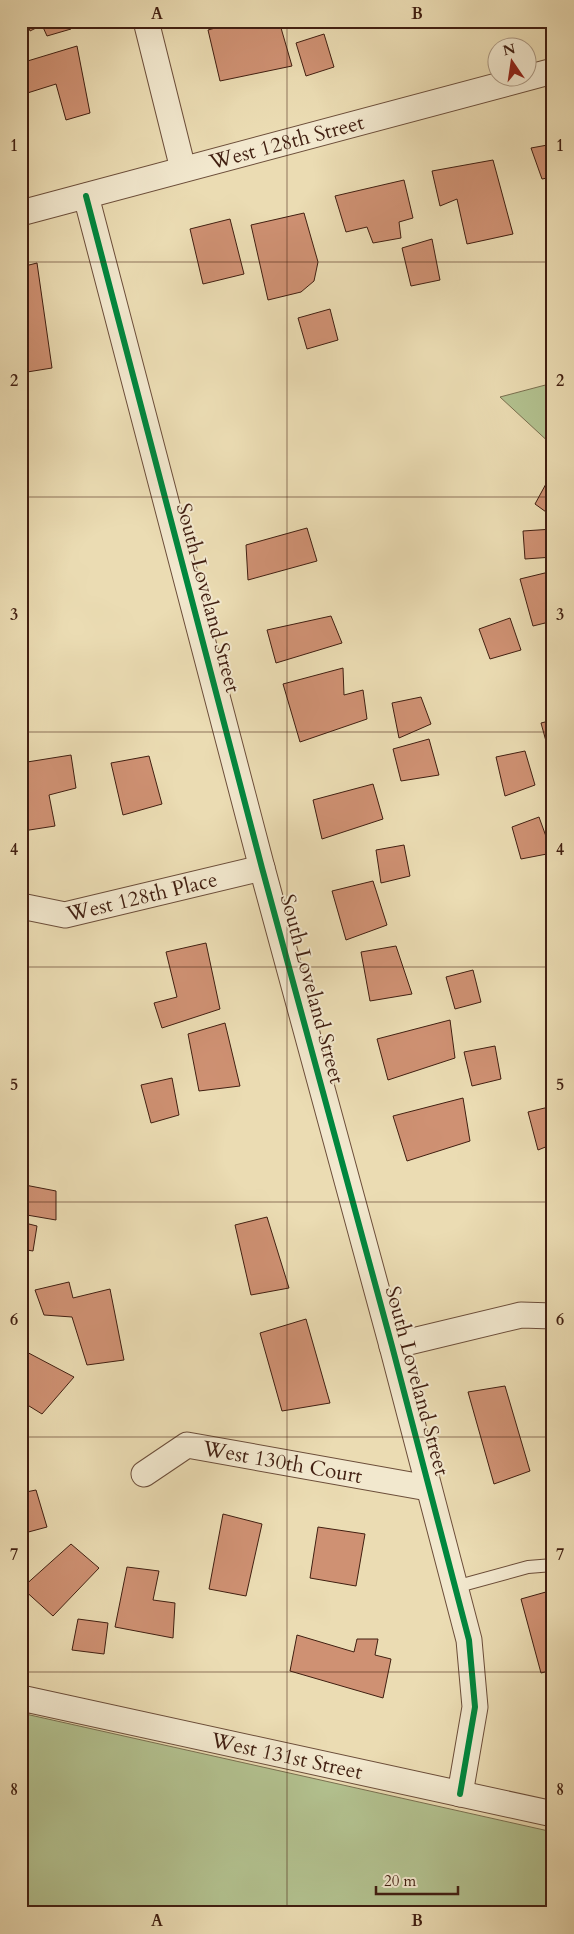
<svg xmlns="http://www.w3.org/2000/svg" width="574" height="1934" font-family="Cardo,serif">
<rect width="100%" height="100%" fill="#ebdcb3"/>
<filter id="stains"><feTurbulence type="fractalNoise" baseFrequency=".004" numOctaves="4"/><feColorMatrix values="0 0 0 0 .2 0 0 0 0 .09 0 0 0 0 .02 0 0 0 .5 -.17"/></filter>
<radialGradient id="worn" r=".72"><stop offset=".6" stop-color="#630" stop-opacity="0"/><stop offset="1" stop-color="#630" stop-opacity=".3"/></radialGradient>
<!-- green -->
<path fill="#b3c290" stroke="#7a7050" d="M 553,383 L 553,446 L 500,397 Z
M 21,1713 L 553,1832 L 553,1913 L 21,1913 Z"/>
<!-- building -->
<path fill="#cf9173" stroke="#411f11" d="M 27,21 L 69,21 L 71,29 L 47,36 L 42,25 L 30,31 Z
M 240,21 L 279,21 L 292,66 L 220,81 L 208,30 Z
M 324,34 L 334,67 L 306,76 L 296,43 Z
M 77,46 L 90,113 L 66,120 L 56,84 L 21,95 L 21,63 Z
M 553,144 L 553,177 L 542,179 L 531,148 Z
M 493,160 L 513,234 L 467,244 L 457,199 L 440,206 L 432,171 Z
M 404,180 L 413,218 L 399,222 L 401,238 L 373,243 L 367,227 L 346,232 L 335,196 Z
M 304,213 L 318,262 L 314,281 L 301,292 L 268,300 L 251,225 Z
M 230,219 L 244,274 L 203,284 L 190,229 Z
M 432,239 L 440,280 L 411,286 L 402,248 Z
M 37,263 L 52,368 L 21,373 L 21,267 Z
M 330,309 L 338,340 L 307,349 L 298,318 Z
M 553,471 L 553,517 L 535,504 Z
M 307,528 L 317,561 L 248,580 L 246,545 Z
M 553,529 L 553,557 L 525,559 L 523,531 Z
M 553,571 L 553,621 L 533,626 L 520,579 Z
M 331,616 L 342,643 L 276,663 L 267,630 Z
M 510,618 L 521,650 L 490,659 L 479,629 Z
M 343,668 L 344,695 L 363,690 L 367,719 L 300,742 L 283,684 Z
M 421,697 L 431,724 L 399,738 L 392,703 Z
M 553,720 L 553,763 L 552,763 L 541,723 Z
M 429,739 L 439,775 L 401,781 L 393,749 Z
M 525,751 L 535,785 L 505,796 L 496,757 Z
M 71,755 L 76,788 L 49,795 L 55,826 L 23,831 L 21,822 L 21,763 Z
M 149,756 L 162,804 L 123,815 L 111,763 Z
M 373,784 L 383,819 L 322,839 L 313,800 Z
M 539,817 L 552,853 L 521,859 L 512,827 Z
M 404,845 L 410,876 L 381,883 L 376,850 Z
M 373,881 L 387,925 L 346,940 L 332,891 Z
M 206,943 L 220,1009 L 162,1028 L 154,1003 L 177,997 L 166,952 Z
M 396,946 L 412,994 L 370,1001 L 361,952 Z
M 473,970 L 481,1002 L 455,1009 L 446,977 Z
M 450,1020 L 455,1058 L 388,1080 L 377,1039 Z
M 225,1023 L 240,1086 L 199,1091 L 188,1034 Z
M 495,1046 L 501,1079 L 472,1086 L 464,1052 Z
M 172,1078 L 179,1115 L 151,1123 L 141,1085 Z
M 463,1098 L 470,1141 L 407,1161 L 393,1116 Z
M 553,1106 L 553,1144 L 538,1150 L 528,1112 Z
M 25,1185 L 56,1191 L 56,1220 L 21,1214 Z
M 267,1217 L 289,1288 L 251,1295 L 235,1225 Z
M 21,1222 L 37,1226 L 33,1251 L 21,1249 Z
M 69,1282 L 73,1298 L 110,1289 L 124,1360 L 87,1365 L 72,1317 L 44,1315 L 35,1290 Z
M 306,1319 L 330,1403 L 282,1411 L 260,1333 Z
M 21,1349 L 74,1377 L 42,1414 L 21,1401 Z
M 505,1386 L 530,1471 L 494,1484 L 468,1392 Z
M 21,1430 L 25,1431 L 21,1462 Z
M 36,1490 L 47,1527 L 21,1534 L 21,1493 Z
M 223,1514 L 262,1524 L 246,1596 L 209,1589 Z
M 318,1527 L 365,1534 L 356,1586 L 310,1578 Z
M 71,1544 L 99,1568 L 53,1616 L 22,1588 Z
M 127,1567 L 159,1571 L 153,1600 L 175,1603 L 173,1638 L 115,1627 Z
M 553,1590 L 553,1670 L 541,1673 L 521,1599 Z
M 78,1619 L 108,1623 L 104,1654 L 72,1650 Z
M 297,1635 L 354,1652 L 357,1639 L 378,1639 L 375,1655 L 391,1659 L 383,1698 L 290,1671 Z"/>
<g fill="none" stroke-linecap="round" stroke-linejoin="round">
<!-- service casing -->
<g stroke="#6c4e3a" stroke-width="14">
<path id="service" d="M 455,1587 L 528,1567 L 553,1565"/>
</g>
<!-- minor casing -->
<g stroke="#6c4e3a" stroke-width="27">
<g id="minor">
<path d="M 146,21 L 183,169"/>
<path d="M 86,196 L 262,868 L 392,1346 L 469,1640 L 475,1707 L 460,1794"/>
<path id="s1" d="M 21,213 L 553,71"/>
<path id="s2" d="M 21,906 L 65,915 L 262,868"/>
<path d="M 392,1346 L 521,1315 L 553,1316"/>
<path id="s3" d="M 144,1474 L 187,1445 L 428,1488"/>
<path id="s4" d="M 21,1698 L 553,1814"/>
</g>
</g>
<!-- service -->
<use href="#service" stroke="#f2e8ce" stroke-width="12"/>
<!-- minor -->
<use href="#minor" stroke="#f2e8ce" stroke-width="25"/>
<!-- cycleway casing -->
<g stroke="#f2e8ce" stroke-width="9">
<path id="cycleway" d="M 86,196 L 262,868 L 392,1346 L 469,1640 L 475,1707 L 460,1794"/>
</g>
<!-- cycleway -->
<use href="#cycleway" stroke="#00873e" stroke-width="6"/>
</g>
<!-- grid -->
<path fill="none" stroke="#411f11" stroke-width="1" stroke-opacity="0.55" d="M 287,21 L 287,1913M 21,262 L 553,262M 21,497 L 553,497M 21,732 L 553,732M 21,967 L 553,967M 21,1202 L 553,1202M 21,1437 L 553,1437M 21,1672 L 553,1672"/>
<g text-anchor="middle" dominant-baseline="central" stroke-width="4" stroke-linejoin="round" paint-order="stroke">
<!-- street labels -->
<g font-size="21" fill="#411f11" stroke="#f2e8ce">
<text stroke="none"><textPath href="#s1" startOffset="275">West 128th Street</textPath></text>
<text transform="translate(208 598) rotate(75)">South Loveland Street</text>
<text stroke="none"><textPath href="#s2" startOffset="124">West 128th Place</textPath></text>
<text transform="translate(312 989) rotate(75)">South Loveland Street</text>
<text transform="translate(417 1381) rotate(75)">South Loveland Street</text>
<text stroke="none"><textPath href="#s3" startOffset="149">West 130th Court</textPath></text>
<text stroke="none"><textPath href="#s4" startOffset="272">West 131st Street</textPath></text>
</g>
</g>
<!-- margin -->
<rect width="574" height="1934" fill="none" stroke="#ebdcb3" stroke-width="55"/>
<!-- north arrow -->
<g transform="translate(512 62) rotate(347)"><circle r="24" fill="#f2e8ce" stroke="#ab9882"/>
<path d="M0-4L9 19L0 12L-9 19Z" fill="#8f2418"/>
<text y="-8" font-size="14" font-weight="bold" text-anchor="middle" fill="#411f11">N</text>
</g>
<!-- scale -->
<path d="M376 1886v8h82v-8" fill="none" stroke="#411f11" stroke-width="2.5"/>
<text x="384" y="1886" font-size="15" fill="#411f11" stroke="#f2e8ce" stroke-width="4" paint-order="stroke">20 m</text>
<rect x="28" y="28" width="518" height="1878" fill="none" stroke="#411f11" stroke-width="2"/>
<g font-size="16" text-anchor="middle" font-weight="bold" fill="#411f11">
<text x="157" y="19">A</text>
<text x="417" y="19">B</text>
<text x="14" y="151">1</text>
<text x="560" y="151">1</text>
<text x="14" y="386">2</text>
<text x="560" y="386">2</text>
<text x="14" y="620">3</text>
<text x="560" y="620">3</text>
<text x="14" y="855">4</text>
<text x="560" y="855">4</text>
<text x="14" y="1090">5</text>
<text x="560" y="1090">5</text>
<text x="14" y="1325">6</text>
<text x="560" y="1325">6</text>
<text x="14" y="1560">7</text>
<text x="560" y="1560">7</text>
<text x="14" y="1795">8</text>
<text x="560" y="1795">8</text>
<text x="157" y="1926">A</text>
<text x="417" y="1926">B</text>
</g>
<rect width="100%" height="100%" filter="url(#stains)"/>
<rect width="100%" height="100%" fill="url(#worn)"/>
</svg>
